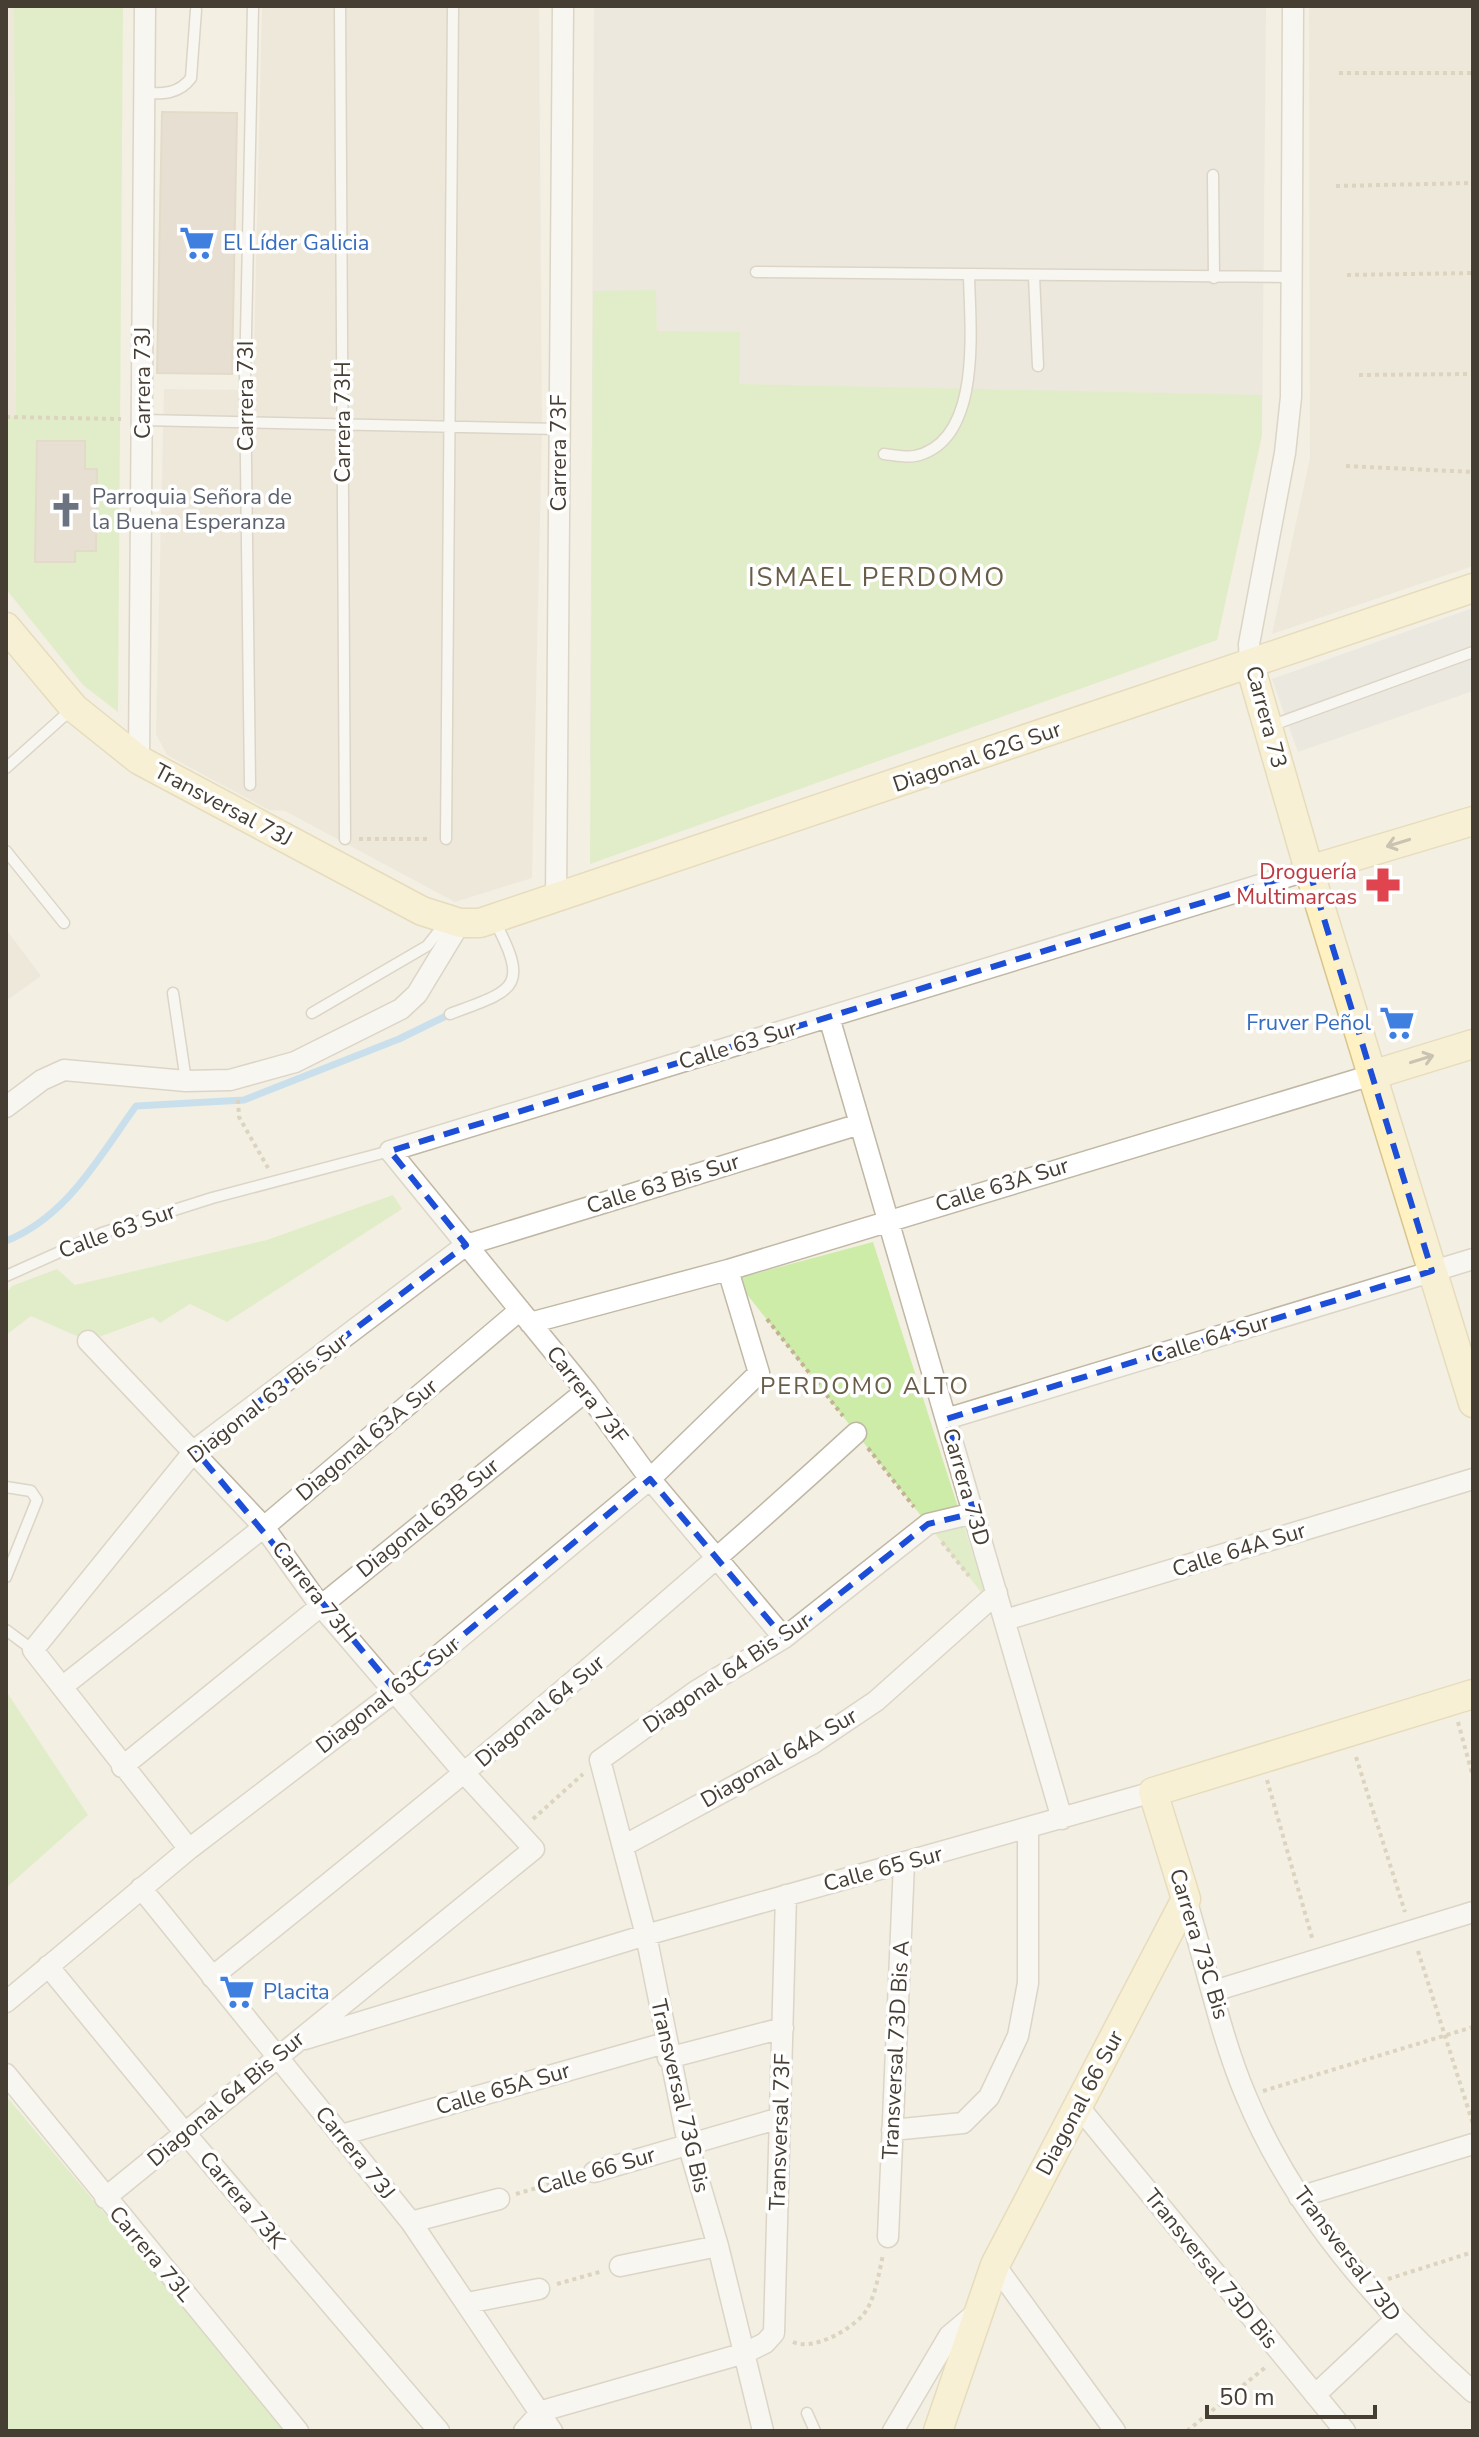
<svg xmlns="http://www.w3.org/2000/svg" width="1479" height="2437" font-family="'Nunito Sans',sans-serif">
<rect width="100%" height="100%" fill="#f3efe3"/>
<!-- residential -->
<path fill="#e8e1d0" d="M 6,6 L 14,6 L 16,417 L 6,417 Z
M 262,6 L 539,6 L 542,429 L 532,878 L 455,902 L 285,811 L 269,810 L 167,755 L 156,734 L 164,389 L 253,390 Z
M 1309,6 L 1473,6 L 1473,566 L 1272,634 L 1310,458 Z
M 6,929 L 41,976 L 6,1001 Z"/>
<!-- industrial -->
<path fill="#e5dfd8" d="M 594,6 L 1266,6 L 1262,435 L 1217,640 L 590,765 Z"/>
<!-- green -->
<path fill="#cceca7" d="M 14,6 L 123,6 L 118,712 L 83,685 L 6,589 L 6,417 L 16,416 Z
M 656,290 L 657,331 L 740,332 L 739,384 L 1262,395 L 1262,435 L 1217,640 L 590,864 L 593,291 Z
M 393,1195 L 402,1209 L 227,1322 L 190,1304 L 160,1323 L 153,1317 L 88,1341 L 31,1316 L 6,1335 L 6,1293 L 12,1286 L 57,1269 L 75,1285 L 267,1240 Z
M 873,1242 L 988,1601 L 735,1279 Z
M 6,1691 L 88,1815 L 6,1888 Z
M 6,2096 L 287,2431 L 6,2431 Z"/>
<!-- parking -->
<path fill="#e3e0dc" d="M 1473,608 L 1473,691 L 1298,752 L 1272,679 Z"/>
<g fill="none" stroke-linecap="round" stroke-linejoin="round">
<!-- stream -->
<path stroke="#98cff7" stroke-width="7" d="M 6,1241 C 67,1217 99,1157 136,1106 L 244,1100 L 399,1039 L 450,1014"/>
</g>
<!-- building -->
<path fill="#d9cdba" stroke="#d1c2aa" stroke-width="2" d="M 162,112 L 237,113 L 232,374 L 157,373 Z
M 37,441 L 85,441 L 85,469 L 97,469 L 96,551 L 75,551 L 75,562 L 35,562 Z"/>
<g fill="none" stroke-linecap="round" stroke-linejoin="round">
<!-- lane casing -->
<g stroke="#c0b7a5" stroke-width="13">
<path id="lane" d="M 340,6 L 345,839
M 145,93 C 163,94 179,94 191,78 L 196,10
M 1213,175 L 1214,278
M 756,272 L 1293,277
M 1034,276 L 1038,366
M 143,420 L 560,429
M 884,454 C 894,455 906,458 915,456 C 983,441 970,327 969,276
M 1270,726 L 1473,652
M 6,768 L 73,708
M 250,785 L 245,380 L 253,6
M 446,839 L 453,6
M 6,851 L 64,923
M 173,993 L 186,1081
M 312,1013 L 427,946 L 447,921
M 450,1014 C 514,990 531,989 494,920
M 6,1276 L 102,1233 L 212,1198 L 390,1151
M 6,1487 L 31,1491 L 37,1500 L 6,1577
M 6,1630 L 33,1650
M 807,2413 L 815,2431"/>
</g>
<!-- street casing -->
<g stroke="#c0b7a5" stroke-width="23">
<path id="street" d="M 1250,665 L 1249,644 L 1285,453 L 1291,397 L 1293,6
M 139,760 L 145,6
M 556,900 L 563,6
M 829,1017 L 1062,1819
M 6,1107 L 42,1080 L 64,1070 L 186,1081 L 230,1080 L 295,1062 L 401,1009 L 417,994 L 460,923
M 530,1323 L 728,1270 L 1372,1075
M 88,1341 L 264,1527 L 319,1604 L 465,1774 L 534,1849 L 105,2198
M 946,1419 L 1473,1259
M 1005,1620 L 1473,1479
M 784,1638 L 650,1479 L 586,1391 L 390,1151 L 1309,870
M 62,1687 L 264,1527 L 520,1310
M 122,1767 L 586,1391
M 623,1846 L 812,1744 L 876,1701 L 997,1593
M 189,1849 L 33,1650 L 195,1450 L 466,1245 L 860,1124
M 141,1888 L 411,2222 L 552,2431
M 1186,1899 C 1205,1961 1221,2038 1246,2096 C 1294,2212 1381,2310 1473,2392
M 48,1966 L 185,2133 L 439,2431
M 212,1977 C 432,1801 649,1623 856,1433
M 1214,1991 L 1473,1912
M 6,2002 L 189,1849 L 396,1691 L 650,1479 L 759,1373 L 728,1270
M 305,2039 L 646,1935 L 1153,1792
M 668,2058 L 783,2028
M 6,2074 L 298,2431
M 1078,2106 L 1345,2431
M 892,2130 L 963,2123 L 989,2097 L 1018,2036 L 1028,1983 L 1028,1828
M 341,2135 L 665,2043
M 594,2172 L 780,2118
M 1299,2197 L 1473,2144
M 411,2222 L 499,2199
M 888,2237 L 904,1863
M 995,2265 L 1115,2431
M 620,2266 L 718,2246
M 467,2303 L 539,2289
M 1315,2395 L 1396,2319
M 524,2431 L 542,2411 L 745,2353 L 765,2343 L 774,2333 L 786,1895
M 763,2431 L 718,2246 L 688,2144 L 646,1935 L 600,1760 L 696,1691 L 784,1638 L 928,1524 L 974,1513
M 893,2431 L 949,2336 L 981,2309"/>
</g>
<!-- secondary casing -->
<g stroke="#d8c58e" stroke-width="31">
<path id="secondary" d="M 6,627 L 74,708 L 139,760 L 422,911 L 460,923 L 480,923 L 1473,588
M 1250,665 L 1309,870 L 1473,1403
M 1309,870 L 1473,821
M 1372,1075 L 1473,1044
M 938,2431 L 995,2265 L 1186,1899 L 1153,1792 L 1473,1694"/>
</g>
<!-- path -->
<path stroke="#c3b394" stroke-width="4" stroke-dasharray="4 4" stroke-linecap="butt" d="M 1339,73 L 1473,73
M 1336,186 L 1473,183
M 1347,275 L 1473,273
M 1359,375 L 1473,374
M 6,417 L 121,419
M 1346,466 L 1473,472
M 359,839 L 430,839
M 238,1100 L 239,1117 L 268,1168
M 767,1319 L 843,1416
M 868,1448 L 914,1507
M 942,1542 L 969,1576
M 1458,1722 L 1473,1777
M 1356,1757 L 1405,1912
M 1267,1780 L 1313,1941
M 533,1819 L 583,1774
M 1418,1951 L 1473,2124
M 1263,2091 L 1473,2027
M 516,2194 L 577,2176
M 1388,2279 L 1473,2252
M 557,2284 L 603,2271
M 793,2342 C 813,2351 848,2331 862,2316 C 875,2302 879,2272 883,2255
M 1187,2431 L 1267,2366"/>
<!-- lane -->
<use href="#lane" stroke="#fff" stroke-width="10"/>
<!-- street -->
<use href="#street" stroke="#fff" stroke-width="20"/>
<!-- secondary -->
<use href="#secondary" stroke="#fff1c1" stroke-width="28"/>
</g>
<!-- one-way arrows -->
<defs><path id="oneway-shaft" d="M-6 0H5M1.5-3L5.5 0L1.5 3" fill="none" stroke-width="1.6" stroke-linecap="round" stroke-linejoin="round" transform="scale(2)"/></defs>
<g stroke="#998f73">
<use href="#oneway-shaft" transform="translate(1398 843) rotate(163)"/>
<use href="#oneway-shaft" transform="translate(1422 1059) rotate(-17)"/>
</g>
<!-- marked area -->
<path d="M0 0H1479V2437H0ZM 1309,870 L 1432,1271 L 946,1419 L 974,1513 L 928,1524 L 784,1638 L 650,1479 L 396,1691 L 195,1450 L 466,1245 L 390,1151 Z" fill="#f3efe3" fill-opacity=".55" fill-rule="evenodd"/>
<path fill="none" stroke="#1d4ed8" stroke-width="6" stroke-dasharray="16 10" stroke-linejoin="round" d="M 1309,870 L 1432,1271 L 946,1419 L 974,1513 L 928,1524 L 784,1638 L 650,1479 L 396,1691 L 195,1450 L 466,1245 L 390,1151 Z"/>
<!-- icons -->
<defs>
<g id="supermarket-bare" transform="scale(2.76)"><path d="M-6-5.5h2.5l.6 2H6L4.5 2H-2.5L-4.4-4H-6ZM-1.5 3.2a1.3 1.3 0 1 0 .1 0ZM3 3.2a1.3 1.3 0 1 0 .1 0Z" fill="#3f7fe0" stroke="#fff" stroke-width="2.5" paint-order="stroke"/></g>
<g id="church-bare" transform="scale(2.76)"><path d="M-1.2-6h2.4v3.5h3.3v2.4h-3.3V6h-2.4V-.1h-3.3v-2.4h3.3Z" fill="#6b7280" stroke="#fff" stroke-width="2.5" paint-order="stroke"/></g>
<g id="pharmacy-bare" transform="scale(2.76)"><path d="M-2-6h4v4h4v4h-4v4h-4v-4h-4v-4h4Z" fill="#e0444e" stroke="#fff" stroke-width="2.5" paint-order="stroke"/></g>
</defs>
<g fill-rule="evenodd">
<use href="#supermarket-bare" x="197" y="243"/>
<use href="#church-bare" x="66" y="510"/>
<use href="#pharmacy-bare" x="1383" y="885"/>
<use href="#supermarket-bare" x="1397" y="1023"/>
<use href="#supermarket-bare" x="237" y="1992"/>
</g>
<g text-anchor="middle" dominant-baseline="central" stroke-width="7" stroke-linejoin="round" paint-order="stroke">
<!-- shop labels -->
<g font-size="22" fill="#366cbe" stroke="#fff" text-anchor="start">
<text x="223" y="243">El Líder Galicia</text>
<text x="1371" y="1023" text-anchor="end">Fruver Peñol</text>
<text x="263" y="1992">Placita</text>
</g>
<!-- street labels -->
<g font-size="22" fill="#463e33" stroke="#fff">
<text transform="translate(143 383) rotate(-90)">Carrera 73J</text>
<text transform="translate(246 396) rotate(-90)">Carrera 73I</text>
<text transform="translate(343 422) rotate(-90)">Carrera 73H</text>
<text transform="translate(559 453) rotate(-90)">Carrera 73F</text>
<text transform="translate(1266 717) rotate(75)">Carrera 73</text>
<text transform="translate(977 757) rotate(-19)">Diagonal 62G Sur</text>
<text transform="translate(223 805) rotate(28)">Transversal 73J</text>
<text transform="translate(738 1045) rotate(-17)">Calle 63 Sur</text>
<text transform="translate(663 1184) rotate(-17)">Calle 63 Bis Sur</text>
<text transform="translate(1002 1185) rotate(-17)">Calle 63A Sur</text>
<text transform="translate(117 1231) rotate(-20)">Calle 63 Sur</text>
<text transform="translate(1210 1339) rotate(-17)">Calle 64 Sur</text>
<text transform="translate(587 1395) rotate(52)">Carrera 73F</text>
<text transform="translate(268 1398) rotate(-38)">Diagonal 63 Bis Sur</text>
<text transform="translate(367 1440) rotate(-40)">Diagonal 63A Sur</text>
<text transform="translate(966 1487) rotate(74)">Carrera 73D</text>
<text transform="translate(428 1518) rotate(-39)">Diagonal 63B Sur</text>
<text transform="translate(1239 1550) rotate(-17)">Calle 64A Sur</text>
<text transform="translate(314 1592) rotate(52)">Carrera 73H</text>
<text transform="translate(727 1673) rotate(-34)">Diagonal 64 Bis Sur</text>
<text transform="translate(388 1695) rotate(-38)">Diagonal 63C Sur</text>
<text transform="translate(540 1711) rotate(-40)">Diagonal 64 Sur</text>
<text transform="translate(779 1758) rotate(-30)">Diagonal 64A Sur</text>
<text transform="translate(883 1869) rotate(-15)">Calle 65 Sur</text>
<text transform="translate(1199 1944) rotate(73)">Carrera 73C Bis</text>
<text transform="translate(896 2050) rotate(-87)">Transversal 73D Bis A</text>
<text transform="translate(503 2089) rotate(-16)">Calle 65A Sur</text>
<text transform="translate(680 2096) rotate(77)">Transversal 73G Bis</text>
<text transform="translate(226 2099) rotate(-40)">Diagonal 64 Bis Sur</text>
<text transform="translate(1080 2103) rotate(-62)">Diagonal 66 Sur</text>
<text transform="translate(780 2132) rotate(-88)">Transversal 73F</text>
<text transform="translate(355 2153) rotate(51)">Carrera 73J</text>
<text transform="translate(596 2171) rotate(-16)">Calle 66 Sur</text>
<text transform="translate(242 2200) rotate(50)">Carrera 73K</text>
<text transform="translate(151 2254) rotate(50)">Carrera 73L</text>
<text transform="translate(1347 2254) rotate(53)">Transversal 73D</text>
<text transform="translate(1211 2269) rotate(51)">Transversal 73D Bis</text>
</g>
<!-- worship labels -->
<g font-size="22" fill="#5b616d" stroke="#fff" text-anchor="start">
<text x="92" y="497">Parroquia Señora de<tspan x="92" dy="25">la Buena Esperanza</tspan></text>
</g>
<!-- health labels -->
<g font-size="22" fill="#be3a42" stroke="#fff" text-anchor="end">
<text x="1357" y="872">Droguería<tspan x="1357" dy="25">Multimarcas</tspan></text>
</g>
<!-- neighbourhood labels -->
<g font-size="24" letter-spacing="2" fill="#695d49" stroke="#fff">
<text x="865" y="1386">PERDOMO ALTO</text>
</g>
<!-- quarter labels -->
<g font-size="26" letter-spacing="2" fill="#695d49" stroke="#fff">
<text x="877" y="577">ISMAEL PERDOMO</text>
</g>
</g>
<!-- border -->
<rect width="1479" height="2437" fill="none" stroke="#463e33" stroke-width="16"/>
<!-- scale -->
<path d="M1207 2405v12h168v-12" fill="none" stroke="#463e33" stroke-width="4"/>
<text x="1219" y="2405" font-size="24" fill="#463e33" stroke="#ffffff" stroke-width="6" paint-order="stroke">50 m</text>
</svg>
